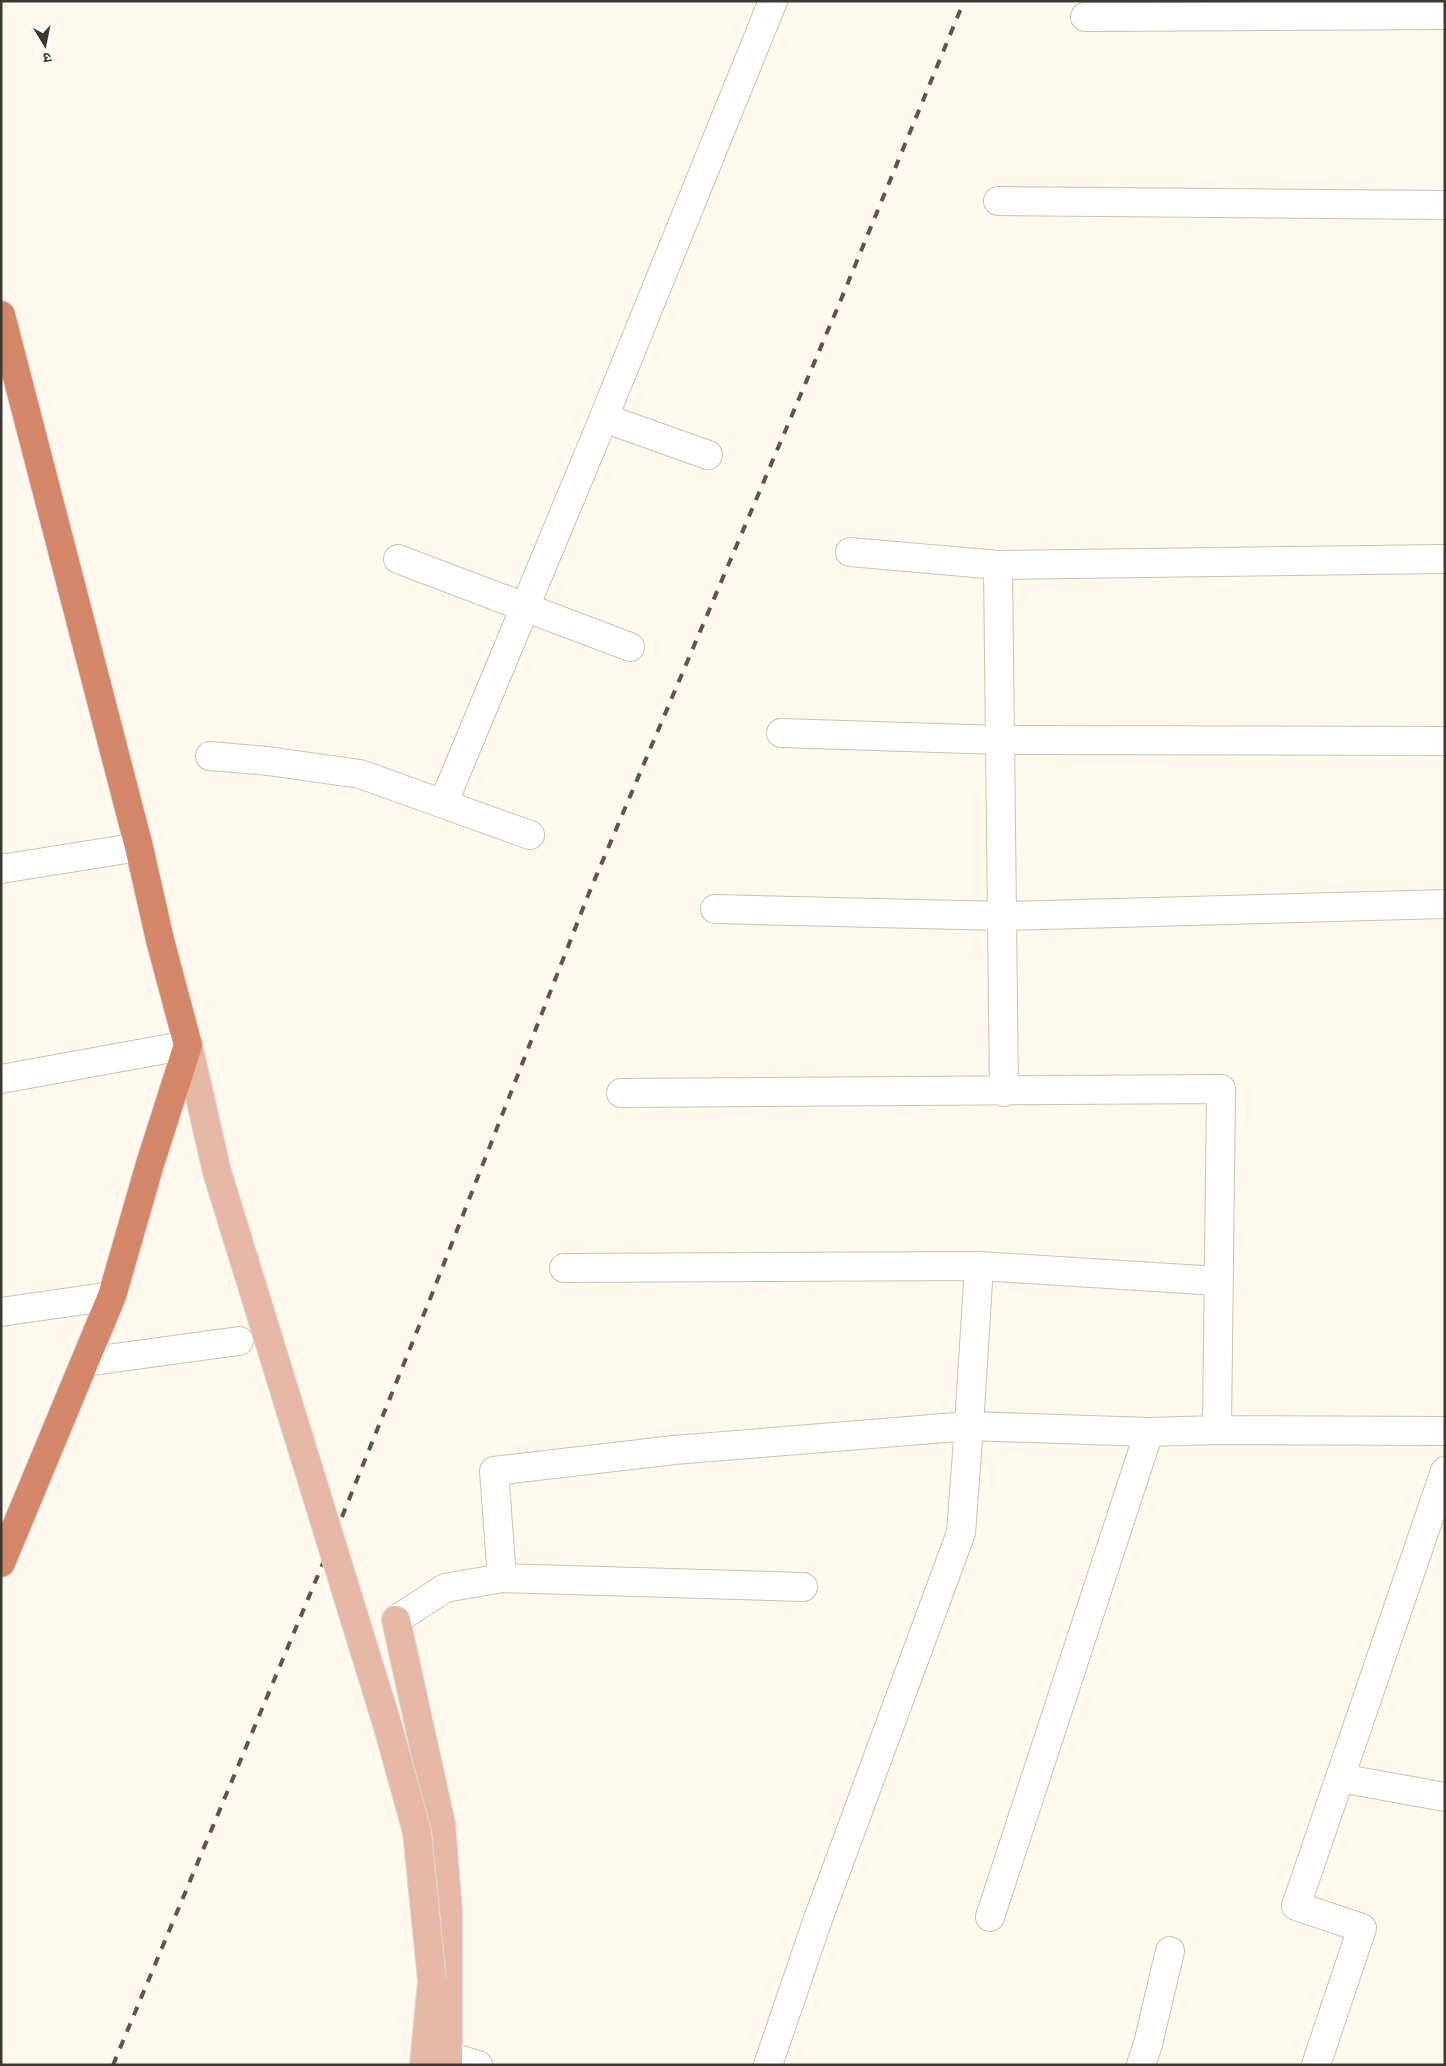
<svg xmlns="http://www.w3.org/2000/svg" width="1446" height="2066" font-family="Figtree,'Noto Sans Devanagari',sans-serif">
<rect width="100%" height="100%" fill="#fef9ec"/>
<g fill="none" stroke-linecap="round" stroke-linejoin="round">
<!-- street casing -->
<g stroke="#c8c2b2" stroke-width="30">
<path id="street" d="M 1085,17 L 1445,15
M 998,201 L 1445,205
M 604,418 L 708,455
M 850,552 L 998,565 L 1445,559
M 398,559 L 630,647
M 998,565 L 1004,1092
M 781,733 L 1001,740 L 1445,741
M 210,756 L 268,761 L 360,774 L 530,835
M 443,804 L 600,427 L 773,1
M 1,869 L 139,847
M 715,909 L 1003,916 L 1445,904
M 1,1079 L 188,1045
M 621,1093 L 1221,1089 L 1217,1430
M 564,1268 L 979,1266 L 1218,1281
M 1,1312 L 112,1296
M 85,1362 L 239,1341
M 502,1578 L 803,1587
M 396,1620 L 445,1588 L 502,1578 L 494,1471 L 674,1450 L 969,1426 L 979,1266
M 1340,1778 L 1445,1797
M 990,1917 L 1149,1432
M 449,2056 L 478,2065
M 768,2065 L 818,1919 L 961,1533 L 969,1426 L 1149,1432 L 1217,1430 L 1445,1431
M 1141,2065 L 1148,2044 L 1170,1951
M 1316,2065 L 1362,1928 L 1296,1906 L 1445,1471"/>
</g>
<!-- primary casing -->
<g stroke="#dcdbda" stroke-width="30">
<path id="primary" d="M 188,1045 L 217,1172
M 396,1620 L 441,1824 L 448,1911 L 448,2065
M 424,2065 L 432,1981"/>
</g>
<!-- highway casing -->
<g stroke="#dcdbda" stroke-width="30">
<path id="highway" d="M 1,315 L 139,847 L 160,940 L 188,1045 L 150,1164 L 112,1296 L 1,1563"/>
</g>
<!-- street -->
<use href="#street" stroke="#fff" stroke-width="28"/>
<!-- primary -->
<use href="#primary" stroke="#e5b7a4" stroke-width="28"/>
<!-- highway -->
<use href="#highway" stroke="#d38768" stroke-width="28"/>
<!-- rail -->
<path stroke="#5b5750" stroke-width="4" stroke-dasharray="9 9" stroke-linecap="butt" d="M 113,2065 L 331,1544 L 432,1294 L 589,893 L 840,302 L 964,1"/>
<!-- primary-bridge casing -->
<g stroke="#dcdbda" stroke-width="30" stroke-linecap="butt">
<path id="primary-bridge" d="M 217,1172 L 388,1727 L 417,1832 L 432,1981"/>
</g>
<!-- primary-bridge -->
<use href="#primary-bridge" stroke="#e5b7a4" stroke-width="28"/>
</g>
<!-- border -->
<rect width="1446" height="2066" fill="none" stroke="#3c3933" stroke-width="5"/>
<!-- north arrow -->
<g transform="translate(45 45) rotate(170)" stroke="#ffffff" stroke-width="4" paint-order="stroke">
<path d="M0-4L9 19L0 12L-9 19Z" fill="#3c3933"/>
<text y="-8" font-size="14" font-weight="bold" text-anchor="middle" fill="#3c3933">उ</text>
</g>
</svg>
